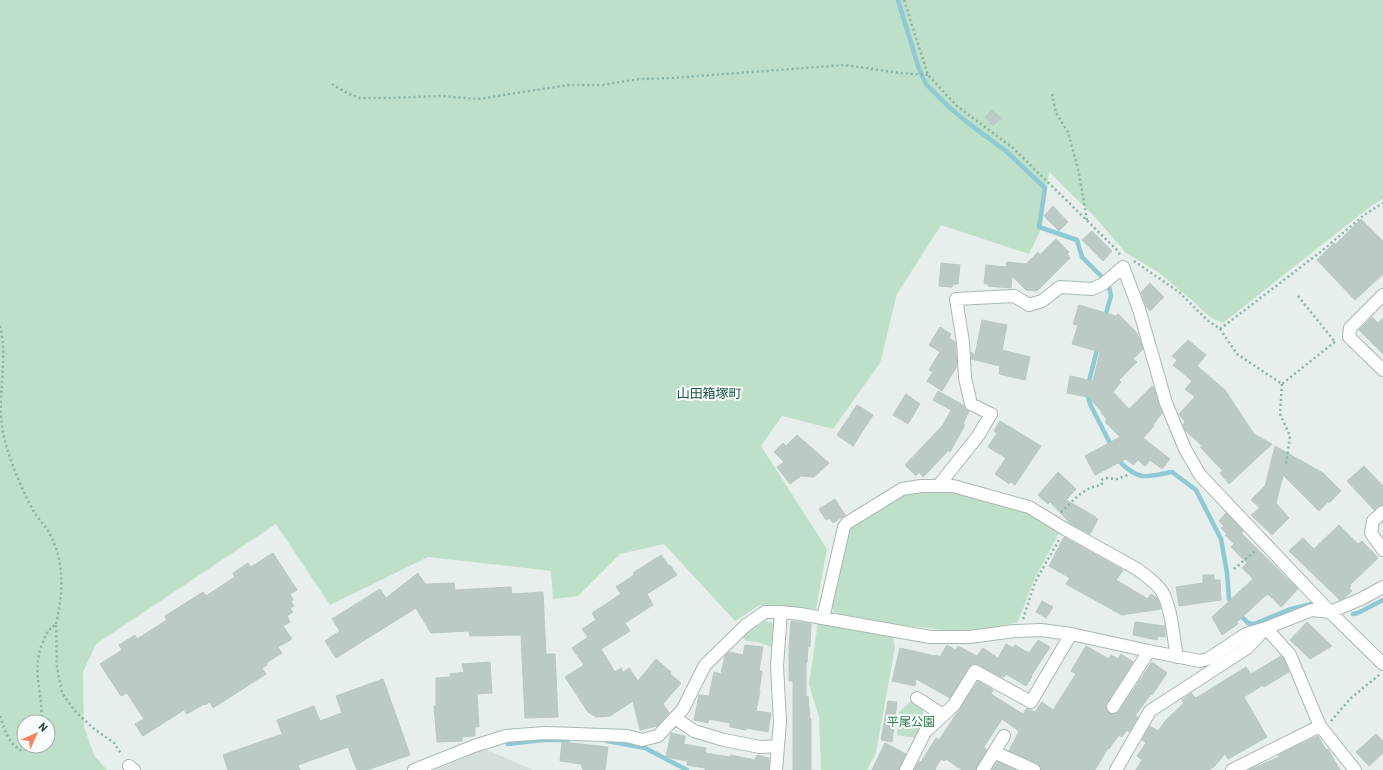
<svg xmlns="http://www.w3.org/2000/svg" width="1383" height="770" font-family="Barlow,'Noto Sans JP',sans-serif">
<rect width="100%" height="100%" fill="#e6efeb"/>
<!-- built -->
<path fill="#d4dfda" d="M 485,749 L 533,770 L 435,770 Z"/>
<!-- green -->
<path fill="#bfe0c8" fill-rule="evenodd" d="M 0,0 L 1383,0 L 1383,199 L 1371,206 L 1223,323 L 1214,319 L 1206,314 L 1193,301 L 1158,272 L 1126,253 L 1094,216 L 1049,172 L 1042,227 L 1029,254 L 941,225 L 897,294 L 880,363 L 833,429 L 782,416 L 761,446 L 827,549 L 816,609 L 760,605 L 735,621 L 664,544 L 620,554 L 578,596 L 553,599 L 551,571 L 428,557 L 330,605 L 276,524 L 96,644 L 83,672 L 84,727 L 94,755 L 107,770 L 0,770 ZM 24,722 L 48,722 L 48,746 L 24,746 Z
M 947,489 L 1028,512 L 1060,531 L 1034,580 L 1018,622 L 986,630 L 945,630 L 900,625 L 836,613 L 830,607 L 848,530 L 854,524 L 905,493 Z
M 765,621 L 775,624 L 772,647 L 757,642 L 746,641 L 742,636 Z
M 818,622 L 893,637 L 895,647 L 876,753 L 867,770 L 821,770 L 819,717 L 809,684 Z
M 911,701 L 923,709 L 923,725 L 916,738 L 897,735 L 899,712 Z"/>
<g fill="none" stroke-linecap="round" stroke-linejoin="round">
<!-- stream -->
<path stroke="#8ec9d4" stroke-width="4.5" d="M 898,0 L 919,69 L 926,84 L 951,109 L 972,126 L 1006,151 L 1045,188 L 1039,227 L 1077,240 L 1082,257 L 1102,277 L 1109,287 L 1111,296 L 1105,317
M 1088,385 L 1098,346
M 1087,393 L 1090,404 L 1112,447
M 1117,457 C 1121,465 1134,475 1143,476 C 1150,477 1165,473 1172,472 L 1196,490 L 1221,539 L 1227,573 L 1229,599 L 1233,604
M 1239,614 L 1248,623 L 1254,624 L 1288,610 L 1311,604
M 1353,614 L 1358,613 L 1383,600
M 607,741 L 645,748 L 687,770
M 508,744 L 542,740 L 568,740"/>
</g>
<!-- building -->
<path fill="#bbcac4" stroke="#b8c9c2" d="M 992,110 L 1001,118 L 993,126 L 985,117 Z
M 1053,206 L 1068,222 L 1059,231 L 1044,216 Z
M 1361,219 L 1383,241 L 1383,274 L 1355,300 L 1317,260 L 1334,243 L 1335,245 Z
M 1092,231 L 1112,251 L 1103,261 L 1082,240 Z
M 1056,239 L 1069,252 L 1067,254 L 1070,258 L 1037,291 L 1026,290 L 1012,276 L 1011,288 L 988,286 L 988,284 L 984,284 L 986,265 L 1006,267 L 1007,262 L 1026,264 L 1038,252 L 1040,255 Z
M 941,263 L 960,265 L 958,284 L 953,284 L 952,287 L 939,286 Z
M 1150,283 L 1164,297 L 1150,311 L 1146,306 L 1141,292 Z
M 1079,305 L 1116,316 L 1118,314 L 1138,334 L 1137,335 L 1139,337 L 1143,349 L 1133,359 L 1137,362 L 1119,380 L 1121,382 L 1113,392 L 1129,409 L 1152,386 L 1154,388 L 1162,413 L 1153,425 L 1154,426 L 1143,438 L 1170,459 L 1162,469 L 1150,460 L 1145,466 L 1138,460 L 1133,465 L 1126,459 L 1095,475 L 1085,456 L 1120,437 L 1105,422 L 1107,419 L 1101,413 L 1102,412 L 1088,397 L 1067,393 L 1070,376 L 1093,381 L 1100,352 L 1072,344 L 1078,325 L 1073,324 Z
M 1372,317 L 1378,323 L 1383,318 L 1383,354 L 1359,330 Z
M 982,320 L 1007,325 L 1002,350 L 1030,357 L 1025,380 L 999,374 L 1000,366 L 971,359 L 971,352 L 975,355 Z
M 940,327 L 951,334 L 949,338 L 955,342 L 957,366 L 942,391 L 927,381 L 933,372 L 929,370 L 940,352 L 929,345 Z
M 1188,340 L 1206,355 L 1197,366 L 1225,390 L 1254,434 L 1272,444 L 1229,484 L 1220,473 L 1223,471 L 1200,447 L 1202,446 L 1185,430 L 1183,425 L 1185,422 L 1179,414 L 1195,397 L 1185,389 L 1192,381 L 1173,365 L 1177,360 L 1172,356 Z
M 938,391 L 963,405 L 965,409 L 969,411 L 963,424 L 965,425 L 950,452 L 949,450 L 923,477 L 919,472 L 916,476 L 905,465 L 943,425 L 950,412 L 951,410 L 933,400 Z
M 906,394 L 920,404 L 908,424 L 893,415 Z
M 857,405 L 873,415 L 853,446 L 837,435 Z
M 1000,421 L 1041,446 L 1015,485 L 1011,482 L 1009,484 L 995,474 L 1006,458 L 988,447 L 997,433 L 994,431 Z
M 797,435 L 829,463 L 814,477 L 801,476 L 790,484 L 777,467 L 784,462 L 774,452 L 783,443 L 786,446 Z
M 1275,446 L 1323,473 L 1341,491 L 1329,503 L 1328,502 L 1319,511 L 1283,475 L 1276,503 L 1289,518 L 1272,535 L 1251,515 L 1260,508 L 1251,500 L 1265,486 Z
M 1364,466 L 1383,486 L 1383,505 L 1378,506 L 1374,510 L 1347,481 Z
M 1058,472 L 1076,489 L 1066,500 L 1096,517 L 1095,518 L 1098,519 L 1090,534 L 1069,523 L 1069,522 L 1050,502 L 1048,504 L 1038,495 Z
M 835,499 L 845,515 L 833,523 L 830,518 L 826,520 L 819,509 Z
M 1226,513 L 1243,531 L 1241,533 L 1298,589 L 1281,607 L 1268,594 L 1266,595 L 1237,622 L 1238,624 L 1222,635 L 1212,617 L 1253,579 L 1242,568 L 1247,563 L 1231,547 L 1234,544 L 1225,535 L 1227,534 L 1221,528 L 1224,526 L 1219,521 Z
M 1339,525 L 1358,544 L 1362,541 L 1378,558 L 1350,585 L 1351,586 L 1349,588 L 1352,591 L 1345,597 L 1340,600 L 1289,551 L 1303,538 L 1314,549 Z
M 1064,537 L 1123,570 L 1116,580 L 1148,599 L 1151,594 L 1157,598 L 1161,609 L 1122,615 L 1066,584 L 1070,578 L 1049,566 Z
M 273,553 L 297,590 L 290,594 L 293,600 L 291,602 L 294,606 L 290,608 L 293,612 L 287,616 L 290,622 L 283,626 L 292,639 L 278,647 L 282,653 L 266,663 L 267,665 L 262,668 L 266,674 L 213,708 L 210,702 L 205,705 L 204,704 L 187,714 L 184,710 L 143,736 L 135,724 L 144,719 L 127,693 L 121,696 L 100,664 L 122,650 L 119,645 L 135,635 L 137,639 L 167,620 L 165,616 L 203,592 L 206,596 L 235,577 L 233,573 L 248,563 L 251,567 Z
M 661,555 L 669,566 L 670,565 L 677,575 L 647,594 L 653,605 L 625,623 L 630,631 L 601,649 L 615,672 L 621,668 L 623,672 L 629,668 L 638,681 L 656,659 L 671,672 L 670,674 L 681,683 L 663,704 L 669,713 L 657,726 L 640,730 L 633,701 L 610,716 L 596,717 L 588,712 L 565,677 L 584,665 L 572,648 L 588,637 L 582,629 L 596,620 L 592,613 L 621,594 L 616,587 L 634,575 L 633,573 Z
M 418,573 L 425,584 L 454,583 L 455,590 L 511,587 L 512,594 L 543,592 L 546,654 L 555,654 L 558,717 L 525,718 L 521,635 L 470,636 L 469,631 L 431,633 L 416,608 L 336,658 L 325,641 L 340,631 L 332,619 L 380,589 L 386,598 Z
M 1203,575 L 1214,575 L 1214,580 L 1220,580 L 1221,600 L 1179,606 L 1176,587 L 1203,583 Z
M 1042,601 L 1053,607 L 1046,618 L 1036,612 Z
M 791,621 L 811,624 L 810,647 L 808,646 L 807,663 L 806,663 L 806,697 L 808,696 L 810,719 L 811,719 L 811,770 L 793,770 L 793,681 L 789,681 L 789,646 Z
M 1135,622 L 1165,626 L 1165,637 L 1158,636 L 1157,640 L 1133,635 Z
M 1307,622 L 1332,646 L 1310,659 L 1290,640 Z
M 1038,640 L 1050,647 L 1031,676 L 1032,677 L 1026,686 L 1006,674 L 1004,677 L 1002,676 L 1002,677 L 975,664 L 972,664 L 969,667 L 950,698 L 916,679 L 915,686 L 892,681 L 900,648 L 935,656 L 936,655 L 940,657 L 947,645 L 956,650 L 958,646 L 977,656 L 983,648 L 998,658 L 1006,644 L 1013,648 L 1015,645 L 1029,653 Z
M 745,645 L 763,647 L 759,671 L 762,671 L 759,691 L 760,691 L 756,711 L 771,713 L 768,732 L 746,728 L 746,730 L 730,727 L 730,723 L 709,719 L 708,723 L 694,720 L 699,695 L 709,696 L 714,672 L 721,674 L 725,656 L 729,652 L 743,655 Z
M 1086,646 L 1109,659 L 1111,655 L 1118,659 L 1121,654 L 1133,662 L 1107,703 L 1106,710 L 1109,713 L 1116,714 L 1119,711 L 1152,662 L 1167,673 L 1152,695 L 1151,694 L 1135,716 L 1138,717 L 1129,732 L 1127,730 L 1122,737 L 1119,735 L 1109,749 L 1108,748 L 1095,770 L 1041,770 L 1040,766 L 1037,763 L 1009,751 L 1019,731 L 1002,719 L 984,747 L 987,750 L 976,770 L 962,770 L 946,759 L 945,761 L 941,759 L 935,769 L 936,770 L 914,770 L 919,761 L 921,762 L 936,738 L 939,740 L 978,681 L 993,690 L 991,694 L 1023,714 L 1027,708 L 1035,712 L 1042,702 L 1053,710 L 1076,674 L 1071,671 Z
M 1281,656 L 1284,659 L 1289,672 L 1264,687 L 1263,685 L 1244,697 L 1267,737 L 1228,759 L 1225,754 L 1214,767 L 1208,770 L 1136,770 L 1142,760 L 1137,756 L 1146,743 L 1142,740 L 1150,726 L 1158,731 L 1166,720 L 1184,703 L 1182,700 L 1187,696 L 1191,693 L 1196,698 L 1246,667 L 1251,674 Z
M 490,662 L 492,693 L 477,694 L 479,727 L 475,727 L 475,736 L 462,737 L 462,741 L 437,742 L 434,706 L 436,706 L 436,678 L 450,677 L 450,674 L 464,672 L 462,664 Z
M 383,679 L 410,755 L 367,770 L 357,770 L 348,747 L 298,765 L 300,770 L 228,770 L 223,755 L 282,734 L 277,720 L 314,706 L 320,721 L 342,713 L 336,696 Z
M 888,701 L 897,702 L 892,742 L 881,740 Z
M 671,733 L 685,736 L 684,744 L 706,748 L 705,753 L 730,757 L 730,755 L 755,760 L 757,755 L 769,758 L 769,770 L 705,770 L 705,768 L 687,765 L 687,761 L 666,757 Z
M 1376,734 L 1383,741 L 1383,753 L 1369,766 L 1356,752 Z
M 1318,736 L 1326,750 L 1328,749 L 1340,770 L 1249,770 L 1279,757 L 1278,755 Z
M 562,742 L 608,747 L 605,770 L 583,770 L 581,764 L 560,761 Z
M 885,743 L 906,754 L 899,770 L 872,770 Z
M 997,762 L 1016,770 L 992,770 Z"/>
<g fill="none" stroke-linecap="round" stroke-linejoin="round">
<!-- minor casing -->
<g stroke="#a8b8b2" stroke-width="14">
<path id="minor" d="M 1383,295 L 1350,328 L 1349,337 L 1383,370
M 939,485 L 978,436 L 991,414 L 971,404 L 965,378 L 963,342 L 956,299 L 1014,296 L 1029,305 L 1042,301 L 1060,287 L 1092,289 L 1103,284 L 1123,267 L 1139,309 L 1166,403 L 1185,449 L 1200,475 L 1330,612 L 1383,664
M 1383,512 L 1373,521 L 1371,533 L 1383,550
M 823,618 L 844,527 L 847,523 L 902,489 L 921,486 L 953,486 L 1029,507 L 1065,529 L 1137,569 C 1145,575 1155,582 1161,590 C 1172,607 1173,637 1177,657
M 1266,628 L 1290,655 L 1320,726 L 1355,770
M 917,698 L 943,715
M 1113,707 L 1149,651
M 675,718 L 694,731 L 724,740 L 760,747 L 778,746
M 994,752 L 1034,770
M 129,766 L 134,770
M 414,770 L 474,746 L 506,736 L 545,733 L 577,734 L 627,736 L 642,740 L 658,736 L 683,709 L 705,665 L 745,626 L 765,612 L 781,612 L 800,614 L 930,637 L 970,637 L 1014,631 L 1041,630 L 1071,634 L 1149,651 L 1200,661 L 1208,659 L 1246,634 L 1266,628 L 1312,610 L 1330,612 L 1361,599 L 1383,587
M 776,770 L 780,722 L 777,666 L 781,612
M 906,770 L 925,732 L 954,705 L 975,671 L 1031,702 L 1071,634
M 983,770 L 1004,736
M 1116,770 L 1150,711 L 1247,648 L 1265,629
M 1232,770 L 1320,726"/>
</g>
<!-- path -->
<path stroke="#86b3a5" stroke-width="2.5" stroke-dasharray="2 3" stroke-linecap="butt" d="M 904,0 L 928,75 L 957,106 L 1013,148 L 1116,249 L 1121,256
M 332,84 L 349,94 L 360,98 L 388,98 L 440,96 L 478,99 L 569,85 L 602,85 L 640,79 L 672,78 L 845,65 L 900,73 L 928,75
M 1052,94 L 1056,113 L 1068,132 L 1079,173 L 1087,221
M 1134,261 L 1179,292 L 1207,320 L 1220,329 L 1237,354 L 1282,384 L 1337,340
M 1298,296 L 1335,342
M 0,326 C 6,350 2,375 1,399 C 0,415 2,430 6,445 C 12,466 23,492 34,512 C 39,520 46,526 50,534 C 65,563 63,594 56,624
M 1220,329 L 1323,250 L 1364,215 L 1383,203
M 1282,384 L 1280,414 L 1290,436 L 1286,465
M 1061,512 C 1070,504 1079,493 1090,488 C 1094,486 1098,487 1102,484 L 1101,480 L 1106,478 L 1117,479 L 1128,475
M 1234,569 L 1255,551
M 1023,619 L 1035,582 L 1059,540
M 0,716 C 5,730 7,741 20,750 L 28,749 L 31,746
M 1331,721 L 1351,698 L 1379,675
M 41,722 C 44,694 31,673 42,644 C 46,634 47,631 56,624 L 57,668 L 62,693 L 75,711 L 93,728 L 114,743 L 122,755"/>
<!-- minor -->
<use href="#minor" stroke="#fff" stroke-width="12"/>
</g>
<g text-anchor="middle" dominant-baseline="central" stroke-width="4" stroke-linejoin="round" paint-order="stroke">
<!-- park labels -->
<g font-size="12" fill="#2d7a4b" stroke="#f7fbf9">
<text x="911" y="721">平尾公園</text>
</g>
<!-- neighbourhood labels -->
<g font-size="13" fill="#1f5548" stroke="#f7fbf9">
<text x="709" y="393">山田箱塚町</text>
</g>
</g>
<!-- north arrow -->
<g transform="translate(36 734) rotate(45)"><circle r="19" fill="#f7fbf9" stroke="#a3b1ad"/>
<path d="M0-3L7 15L0 10L-7 15Z" fill="#f4845f"/>
<text y="-6" font-size="11" font-weight="bold" text-anchor="middle" fill="#24423a">N</text>
</g>
</svg>
